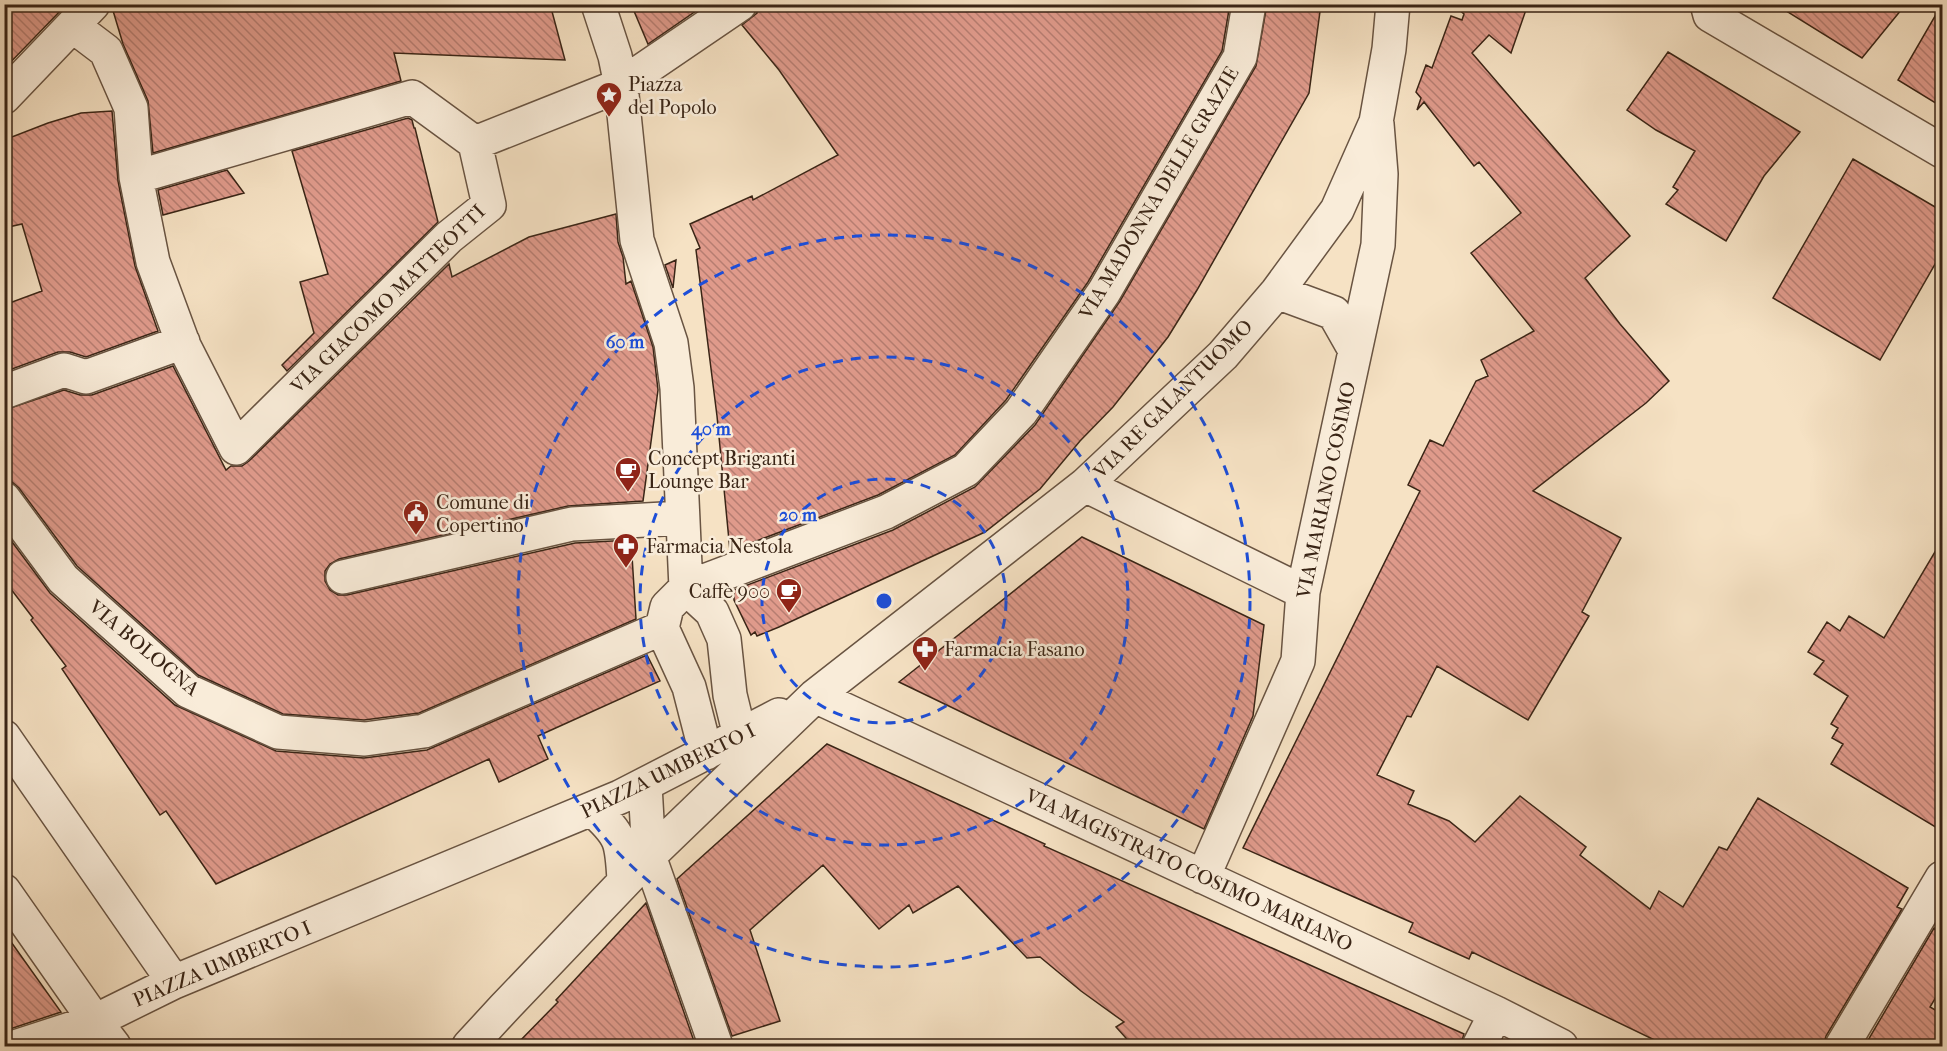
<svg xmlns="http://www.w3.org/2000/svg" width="1947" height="1051" font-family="'IM FELL French Canon',serif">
<defs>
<pattern id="building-back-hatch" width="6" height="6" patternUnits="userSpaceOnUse" patternTransform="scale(1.5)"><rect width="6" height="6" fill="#df9a8b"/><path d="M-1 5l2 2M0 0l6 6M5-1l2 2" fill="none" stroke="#b67d71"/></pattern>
</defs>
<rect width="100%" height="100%" fill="#f6e2c4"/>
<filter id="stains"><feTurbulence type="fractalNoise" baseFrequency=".00333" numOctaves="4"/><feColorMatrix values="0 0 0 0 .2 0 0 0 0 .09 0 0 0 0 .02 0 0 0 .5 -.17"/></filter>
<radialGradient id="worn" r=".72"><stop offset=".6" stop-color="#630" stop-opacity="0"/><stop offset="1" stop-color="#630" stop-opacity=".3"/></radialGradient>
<!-- building -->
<path fill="url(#building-back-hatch)" stroke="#3a2516" stroke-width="1.5" d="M 4,4 L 67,4 L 4,69 Z
M 111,4 L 550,4 L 565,60 L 394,53 L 401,81 L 153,153 L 148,101 L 123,44 Z
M 631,4 L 706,4 L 648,44 Z
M 758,4 L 1230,4 L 1222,51 L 1088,282 L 1006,400 L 955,455 L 878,495 L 730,551 L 717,416 L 696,250 L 700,248 L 690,224 L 752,196 L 753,200 L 838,155 L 779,70 L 742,25 L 757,13 Z
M 1267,4 L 1321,4 L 1309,93 L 1197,290 L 1168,337 L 1113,407 L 1080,441 L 1040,489 L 985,532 L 779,627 L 757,636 L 755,632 L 751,635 L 734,600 L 734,590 L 893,530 L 975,487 L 1035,425 L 1120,301 L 1256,66 Z
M 1452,4 L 1528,4 L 1511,53 L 1489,35 L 1472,53 L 1630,236 L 1585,278 L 1620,324 L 1669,381 L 1646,403 L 1533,491 L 1621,538 L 1582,612 L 1589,616 L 1528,720 L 1437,666 L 1411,717 L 1407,716 L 1377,775 L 1414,791 L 1408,804 L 1449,821 L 1475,842 L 1520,796 L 1586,847 L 1580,855 L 1650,909 L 1659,891 L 1683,907 L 1719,847 L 1727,850 L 1758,798 L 1908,888 L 1897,907 L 1902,909 L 1826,1036 L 1823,1047 L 1669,1047 L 1472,952 L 1469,959 L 1409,932 L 1413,923 L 1243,848 L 1420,491 L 1408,485 L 1430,440 L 1443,446 L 1476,381 L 1488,376 L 1481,360 L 1534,331 L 1471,253 L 1521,213 L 1479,162 L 1474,166 L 1424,102 L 1417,110 L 1421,98 L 1416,92 L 1426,65 L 1432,68 L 1451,16 L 1462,20 L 1464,14 Z
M 1775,4 L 1906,4 L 1862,58 Z
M 1942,4 L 1942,107 L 1898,80 Z
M 1668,52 L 1800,132 L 1764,176 L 1726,241 L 1666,204 L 1678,190 L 1673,187 L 1695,151 L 1656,130 L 1627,110 Z
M 112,111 L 118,181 L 135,266 L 158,331 L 86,357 L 70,352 L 58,352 L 4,372 L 4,305 L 42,291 L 22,224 L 4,228 L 4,140 L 48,123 L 81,113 Z
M 408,118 L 412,120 L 414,128 L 415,128 L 438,222 L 287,371 L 282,365 L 314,333 L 300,282 L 328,274 L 292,151 Z
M 1853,159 L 1942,211 L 1942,252 L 1880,360 L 1773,298 Z
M 227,170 L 244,193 L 163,215 L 158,190 Z
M 616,214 L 618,242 L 623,257 L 626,284 L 631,281 L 653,347 L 658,390 L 643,501 L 568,506 L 339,559 L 330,564 L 325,571 L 325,581 L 330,590 L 338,595 L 347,595 L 575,543 L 631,540 L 636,619 L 419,713 L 364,720 L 283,714 L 198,675 L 77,566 L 19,488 L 12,482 L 4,481 L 4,410 L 64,390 L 80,395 L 92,395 L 173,366 L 226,470 L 231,466 L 242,466 L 249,461 L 449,264 L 452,277 L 529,237 Z
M 676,260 L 673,288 L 665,265 Z
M 4,531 L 50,593 L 175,705 L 276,751 L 364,758 L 427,750 L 647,655 L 660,681 L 538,736 L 548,759 L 499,782 L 489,759 L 216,884 L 166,811 L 160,815 L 62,669 L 66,666 L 31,620 L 33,618 L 4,580 Z
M 1082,537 L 1264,625 L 1253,716 L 1204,829 L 899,682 Z
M 1942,540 L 1942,831 L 1831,764 L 1843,744 L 1832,738 L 1838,728 L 1831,724 L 1848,696 L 1814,674 L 1824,661 L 1808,652 L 1827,622 L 1840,631 L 1849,616 L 1884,638 Z
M 827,744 L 1045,844 L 1044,846 L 1464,1034 L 1460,1047 L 1134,1047 L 1116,1027 L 1124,1022 L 1081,991 L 1040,957 L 1027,958 L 958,886 L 913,913 L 909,905 L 879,929 L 823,865 L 750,930 L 780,1021 L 732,1036 L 677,879 Z
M 646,903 L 696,1047 L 514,1047 L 558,1002 L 556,1000 Z
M 1934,928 L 1942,932 L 1942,987 L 1930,1007 L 1942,1014 L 1942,1047 L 1864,1047 Z
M 4,932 L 61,1012 L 4,1031 Z"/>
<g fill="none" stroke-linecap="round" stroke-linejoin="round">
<!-- minor casing -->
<g stroke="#695442" stroke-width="36">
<path id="minor" d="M 598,4 L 615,56 L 621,85 L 637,240 L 671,343 L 677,388 L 686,588 L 712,612 L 724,639 L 730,695 L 740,736 L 736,755
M 1707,4 L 1710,15 L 1942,151
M 73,26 L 106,51 L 131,108 L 136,177 L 153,262 L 184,346 L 236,448 L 449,237 L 489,205 L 475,143 L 621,85 L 740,4
M 4,97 L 93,4
M 136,177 L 412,97 L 475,143
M 1277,292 L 1334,313 L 1355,350
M 4,392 L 64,370 L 86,377 L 183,342
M 1085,485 L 1303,592
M 4,499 L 63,579 L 188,691 L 278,732 L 365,739 L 424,731 L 662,628
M 343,577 L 572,524 L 682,518
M 815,696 L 1496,1013 L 1561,1046
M 4,737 L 174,982
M 706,753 L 689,687 L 662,628 L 667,607 L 686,588 L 886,512 L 966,470 L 1021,412 L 1104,292 L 1240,57 L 1249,4
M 645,785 L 649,856 L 716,1046
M 592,809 C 622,836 622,842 624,881
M 1203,877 L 1298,661 L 1303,592 L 1378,245 L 1381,174 L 1377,124
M 4,891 L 95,1021 L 114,1046
M 18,1046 L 95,1021 L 174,982 L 620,797 L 779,715
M 469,1046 L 504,1008 L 649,856 L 815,696 L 1085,485 L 1223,355 L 1277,292 L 1337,210 L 1376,122 L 1389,49 L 1393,4
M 1479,1046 L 1496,1013
M 1842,1046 L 1942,878"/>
</g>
<!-- minor -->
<use href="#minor" stroke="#f9ecd9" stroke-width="33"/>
</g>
<!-- distance rings -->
<g fill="none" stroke="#1d4ed8" stroke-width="3" stroke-dasharray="10 8">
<circle cx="884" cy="601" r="122"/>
<circle cx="884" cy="601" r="244"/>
<circle cx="884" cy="601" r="366"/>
</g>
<!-- icons -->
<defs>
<g id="sight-pin" transform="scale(1.35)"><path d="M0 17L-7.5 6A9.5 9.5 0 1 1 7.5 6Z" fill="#8f2418" stroke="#f9ecd9"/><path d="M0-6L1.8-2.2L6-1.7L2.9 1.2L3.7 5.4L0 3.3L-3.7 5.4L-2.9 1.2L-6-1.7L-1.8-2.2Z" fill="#fff"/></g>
<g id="cafe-pin" transform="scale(1.35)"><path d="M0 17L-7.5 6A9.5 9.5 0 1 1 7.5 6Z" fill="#8f2418" stroke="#f9ecd9"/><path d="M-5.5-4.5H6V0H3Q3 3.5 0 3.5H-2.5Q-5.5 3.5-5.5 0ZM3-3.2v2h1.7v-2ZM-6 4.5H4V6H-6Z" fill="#fff"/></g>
<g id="civic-pin" transform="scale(1.35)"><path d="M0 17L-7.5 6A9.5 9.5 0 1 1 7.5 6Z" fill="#8f2418" stroke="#f9ecd9"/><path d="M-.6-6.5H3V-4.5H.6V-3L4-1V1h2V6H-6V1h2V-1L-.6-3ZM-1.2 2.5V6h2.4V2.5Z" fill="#fff"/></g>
<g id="pharmacy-pin" transform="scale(1.35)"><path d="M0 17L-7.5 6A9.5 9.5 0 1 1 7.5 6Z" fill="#8f2418" stroke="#f9ecd9"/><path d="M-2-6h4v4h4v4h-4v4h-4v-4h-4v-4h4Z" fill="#fff"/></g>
</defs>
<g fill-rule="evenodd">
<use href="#sight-pin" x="609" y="95"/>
<use href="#cafe-pin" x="628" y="470"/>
<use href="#civic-pin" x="416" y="513"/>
<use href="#pharmacy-pin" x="626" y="546"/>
<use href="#cafe-pin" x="789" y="591"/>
<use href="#pharmacy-pin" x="925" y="649"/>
</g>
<g text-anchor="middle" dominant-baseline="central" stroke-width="5" stroke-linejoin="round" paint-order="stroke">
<!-- poi labels -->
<g font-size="20" fill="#3a2516" stroke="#f9ecd9" text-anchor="start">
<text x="628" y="84">Piazza<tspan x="628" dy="23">del Popolo</tspan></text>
<text x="648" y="458">Concept Briganti<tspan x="648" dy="23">Lounge Bar</tspan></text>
<text x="436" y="502">Comune di<tspan x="436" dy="23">Copertino</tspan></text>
<text x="646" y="546">Farmacia Nestola</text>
<text x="770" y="591" text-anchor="end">Caffè 900</text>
<text x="944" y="649">Farmacia Fasano</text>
</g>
<!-- street labels -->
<g font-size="20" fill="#3a2516" stroke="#f9ecd9">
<text transform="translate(1159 193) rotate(-59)">VIA MADONNA DELLE GRAZIE</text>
<text transform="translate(388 299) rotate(-44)">VIA GIACOMO MATTEOTTI</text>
<text transform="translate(1173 399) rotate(-45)">VIA RE GALANTUOMO</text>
<text transform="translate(1326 490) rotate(-78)">VIA MARIANO COSIMO</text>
<text transform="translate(144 648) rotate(40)">VIA BOLOGNA</text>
<text transform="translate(668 771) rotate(-26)">PIAZZA UMBERTO I</text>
<text transform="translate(1189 870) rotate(25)">VIA MAGISTRATO COSIMO MARIANO</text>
<text transform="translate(222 964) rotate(-23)">PIAZZA UMBERTO I</text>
</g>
</g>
<circle cx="884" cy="601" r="9" fill="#1d4ed8" stroke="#f9ecd9" stroke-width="3"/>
<g font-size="18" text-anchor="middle" font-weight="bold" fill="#1d4ed8" stroke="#f9ecd9" stroke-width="5" stroke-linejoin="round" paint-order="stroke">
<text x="625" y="348">60 m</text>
<text x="711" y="435">40 m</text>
<text x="798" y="521">20 m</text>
</g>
<!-- margin -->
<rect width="1947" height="1051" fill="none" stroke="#f6e2c4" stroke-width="24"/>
<rect x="6" y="6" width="1935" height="1039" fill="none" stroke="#3a2516" stroke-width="3"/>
<rect x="12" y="12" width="1923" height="1027" fill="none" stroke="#3a2516" stroke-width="1.5"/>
<rect width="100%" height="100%" filter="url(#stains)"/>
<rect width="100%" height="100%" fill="url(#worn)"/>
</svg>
